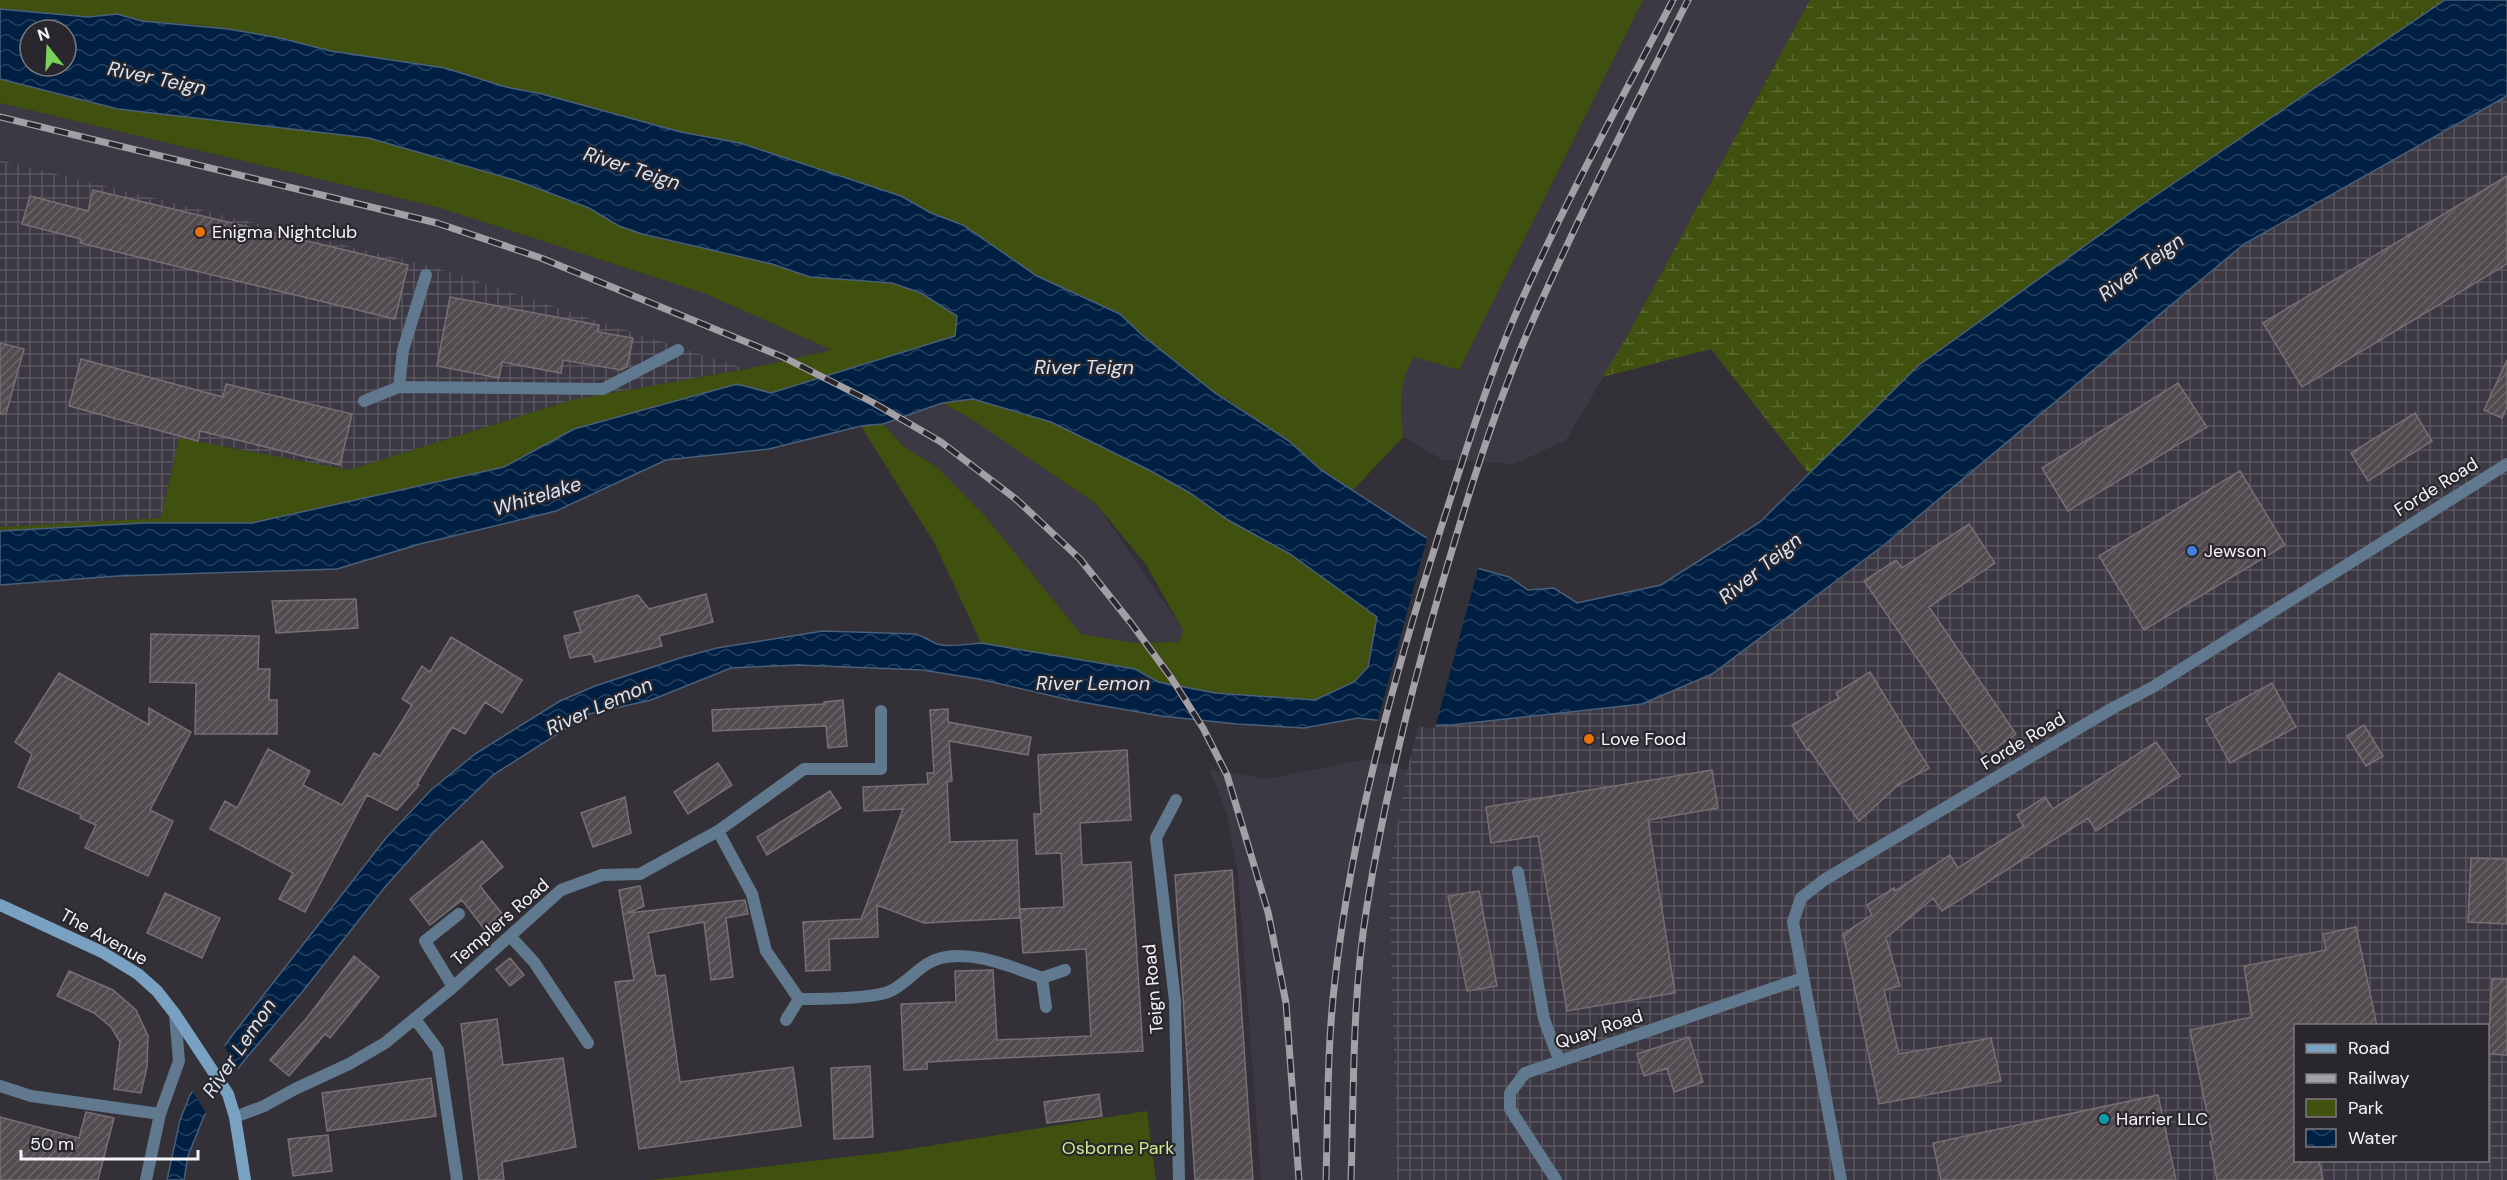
<svg xmlns="http://www.w3.org/2000/svg" width="2507" height="1180" font-family="'DM Sans',sans-serif">
<defs>
<pattern id="industrial-grid" width="8" height="8" patternUnits="userSpaceOnUse" patternTransform="scale(1.5)"><rect width="8" height="8" fill="#3c3944"/><path d="M0 4h8M4 0v8" fill="none" stroke="#595660"/></pattern>
<pattern id="wetland-marsh" width="20" height="14" patternUnits="userSpaceOnUse" patternTransform="scale(1.5)"><rect width="20" height="14" fill="#40510f"/><path d="M1 5h8M5 5V1M11 12h8M15 12V8" fill="none" stroke="#5c6a33"/></pattern>
<pattern id="water-waves" width="16" height="10" patternUnits="userSpaceOnUse" patternTransform="scale(1.5)"><rect width="16" height="10" fill="#002043"/><path d="M0 5q4-4 8 0t8 0" fill="none" stroke="#26415f"/></pattern>
<pattern id="building-hatch" width="6" height="6" patternUnits="userSpaceOnUse" patternTransform="scale(1.5)"><rect width="6" height="6" fill="#524b4f"/><path d="M-1 1l2-2M0 6l6-6M5 7l2-2" fill="none" stroke="#6c6569"/></pattern>
</defs>
<rect width="100%" height="100%" fill="#333137"/>
<!-- built -->
<path fill="#3c3944" d="M 1643,0 L 1810,0 L 1620,349 L 1566,440 L 1515,464 L 1443,460 L 1403,437 L 1400,392 L 1405,372 L 1414,356 L 1459,370 Z
M 0,103 L 437,207 L 704,293 L 833,350 L 746,369 L 433,267 L 0,160 Z
M 942,403 L 973,420 L 1096,504 L 1183,630 L 1179,642 L 1133,643 L 1081,634 L 985,516 L 937,467 L 903,446 L 883,424 Z
M 1367,759 L 1407,770 L 1389,876 L 1397,1180 L 1261,1180 L 1238,875 L 1227,815 L 1210,770 L 1268,779 Z"/>
<!-- industrial -->
<path fill="url(#industrial-grid)" fill-rule="evenodd" d="M 2507,96 L 2507,1180 L 1397,1180 L 1389,876 L 1407,770 L 1419,725 L 1451,725 L 1642,704 L 1884,545 L 2244,244 ZM 2296,1026 L 2488,1026 L 2488,1160 L 2296,1160 Z
M 0,160 L 433,267 L 746,369 L 572,400 L 349,470 L 179,438 L 161,518 L 0,527 Z"/>
<!-- green -->
<path fill="#40510f" d="M 0,0 L 1643,0 L 1459,370 L 1414,357 C 1397,386 1401,405 1403,437 L 1353,490 L 1321,470 L 1300,451 L 1227,399 L 1215,393 L 1142,335 L 1120,314 L 1037,276 L 963,225 L 931,213 L 901,196 L 740,143 L 681,132 L 542,94 L 506,87 L 445,68 L 331,51 L 280,38 L 200,25 L 142,21 L 117,14 L 89,17 L 0,9 Z
M 0,79 L 118,109 L 369,138 L 518,181 L 589,208 L 619,226 L 650,237 L 772,264 L 810,277 L 892,283 L 921,293 L 957,316 L 955,336 L 771,393 L 736,384 L 574,429 L 504,467 L 252,523 L 144,523 L 0,531 L 0,527 L 161,518 L 179,438 L 349,470 L 572,400 L 746,369 L 832,350 L 704,293 L 437,207 L 0,103 Z
M 973,399 L 1051,422 L 1149,470 L 1190,493 L 1228,520 L 1290,554 L 1377,617 L 1367,667 L 1354,682 L 1315,701 L 1215,693 L 1158,682 L 1135,669 L 981,643 L 935,544 L 861,426 L 883,424 L 903,446 L 937,467 L 985,516 L 1081,634 L 1133,643 L 1179,642 L 1183,630 L 1145,563 L 1096,504 L 973,420 L 942,403 Z
M 1147,1111 L 1156,1180 L 651,1180 L 897,1151 Z"/>
<!-- wetland -->
<path fill="url(#wetland-marsh)" d="M 1810,0 L 2445,0 L 2140,206 L 1919,365 L 1809,474 L 1711,349 L 1602,377 L 1620,349 Z"/>
<!-- water -->
<path fill="url(#water-waves)" stroke="#4a5f79" stroke-width="1.5" fill-rule="evenodd" d="M 2445,0 L 2507,0 L 2507,96 L 2244,244 L 1884,545 L 1712,674 L 1642,704 L 1451,725 L 1419,725 L 1358,718 L 1304,728 L 1237,724 L 1161,716 L 1070,700 L 979,679 L 922,670 L 798,665 L 731,668 L 651,700 L 589,714 L 493,775 L 436,830 L 385,887 L 303,991 L 242,1063 L 204,1116 L 188,1156 L 184,1180 L 167,1180 L 180,1120 L 190,1095 L 234,1033 L 386,838 L 431,790 L 475,754 L 560,701 L 595,686 L 680,658 L 717,648 L 823,631 L 915,634 C 924,636 930,641 937,644 C 951,648 968,644 981,643 L 1135,669 L 1158,682 L 1215,693 L 1315,700 L 1354,682 L 1368,667 L 1377,617 L 1290,554 L 1228,520 L 1190,493 L 1149,470 L 1051,422 L 973,399 L 942,403 L 883,424 L 861,426 L 769,449 L 666,460 L 556,511 L 420,544 L 337,569 L 117,576 L 0,585 L 0,531 L 144,523 L 252,523 L 504,467 L 574,429 L 737,384 L 771,393 L 955,336 L 957,316 L 921,293 L 892,283 L 810,277 L 772,264 L 642,234 L 619,226 L 589,208 L 518,181 L 369,138 L 118,109 L 0,79 L 0,9 L 88,17 L 117,14 L 142,21 L 228,29 L 280,38 L 331,51 L 445,68 L 506,87 L 542,94 L 681,132 L 740,143 L 901,196 L 931,213 L 963,225 L 1037,276 L 1120,314 L 1142,335 L 1215,393 L 1289,441 L 1321,470 L 1417,532 L 1477,568 L 1509,577 L 1528,590 L 1554,588 L 1577,603 L 1661,585 L 1760,522 L 1919,365 L 2140,206 ZM 30,30 L 66,30 L 66,66 L 30,66 Z"/>
<!-- pier -->
<path fill="#333137" d="M 1428,535 L 1479,565 L 1435,728 L 1377,723 Z
M 223,1043 L 239,1072 L 208,1116 L 191,1089 Z"/>
<!-- building -->
<path fill="url(#building-hatch)" stroke="#776f73" stroke-width="1.5" d="M 2507,176 L 2507,264 L 2302,387 L 2263,323 Z
M 93,190 L 408,265 L 395,319 L 80,243 L 81,239 L 22,224 L 30,196 L 88,211 Z
M 450,297 L 599,325 L 598,332 L 633,338 L 627,367 L 621,370 L 563,360 L 561,373 L 502,362 L 499,378 L 437,366 Z
M 0,343 L 24,349 L 6,414 L 0,414 Z
M 81,359 L 223,397 L 226,384 L 352,414 L 340,465 L 200,431 L 198,441 L 69,406 Z
M 2507,360 L 2507,407 L 2502,418 L 2484,410 Z
M 2178,383 L 2207,427 L 2068,511 L 2042,468 Z
M 2415,413 L 2432,441 L 2368,481 L 2351,453 Z
M 2240,471 L 2285,545 L 2144,630 L 2099,556 Z
M 1969,524 L 1995,563 L 1929,607 L 2016,734 L 1984,756 L 1864,581 L 1896,560 L 1902,568 Z
M 706,594 L 713,622 L 659,636 L 662,646 L 595,662 L 592,654 L 570,658 L 564,636 L 581,632 L 574,612 L 638,595 L 649,609 Z
M 356,599 L 358,628 L 276,633 L 272,601 Z
M 151,634 L 259,636 L 258,669 L 270,669 L 269,700 L 277,700 L 277,734 L 195,734 L 196,683 L 150,682 Z
M 451,637 L 522,680 L 502,713 L 485,702 L 465,734 L 452,727 L 417,784 L 419,785 L 397,810 L 367,795 L 305,912 L 279,899 L 293,873 L 210,829 L 225,801 L 237,808 L 268,749 L 310,771 L 303,785 L 342,805 L 374,753 L 380,756 L 412,705 L 402,699 L 422,666 L 430,672 Z
M 1870,672 L 1929,768 L 1898,785 L 1859,821 L 1809,749 L 1807,750 L 1792,725 L 1839,698 L 1836,693 Z
M 59,673 L 149,725 L 149,708 L 191,732 L 150,810 L 173,821 L 148,876 L 85,848 L 96,825 L 80,818 L 81,815 L 18,787 L 32,754 L 15,742 Z
M 2272,683 L 2296,727 L 2230,763 L 2206,719 Z
M 843,700 L 847,746 L 828,748 L 826,726 L 713,731 L 712,710 L 824,704 L 824,702 Z
M 948,709 L 948,722 L 1031,737 L 1028,755 L 949,741 L 952,781 L 947,782 L 950,842 L 1017,840 L 1020,918 L 924,923 L 877,905 L 878,937 L 829,939 L 830,970 L 806,971 L 803,922 L 861,919 L 903,809 L 864,811 L 863,787 L 928,784 L 927,773 L 934,773 L 930,710 Z
M 2364,725 L 2383,756 L 2366,766 L 2347,736 Z
M 2156,742 L 2180,776 L 2096,831 L 2088,818 L 1942,911 L 1933,898 L 1886,938 L 1900,986 L 1884,990 L 1899,1054 L 1991,1038 L 2001,1081 L 1879,1104 L 1843,934 L 1872,915 L 1867,905 L 1894,888 L 1895,891 L 1950,855 L 1958,868 L 2024,826 L 2017,815 L 2045,797 L 2053,809 Z
M 1127,750 L 1131,820 L 1080,823 L 1082,865 L 1131,862 L 1143,1051 L 927,1062 L 927,1069 L 904,1070 L 901,1004 L 956,1002 L 955,971 L 993,970 L 997,1040 L 1091,1036 L 1086,949 L 1023,953 L 1020,909 L 1064,907 L 1061,853 L 1036,854 L 1034,814 L 1041,814 L 1038,755 Z
M 718,763 L 732,785 L 688,814 L 674,792 Z
M 1712,770 L 1718,808 L 1648,820 L 1675,993 L 1567,1011 L 1538,836 L 1491,843 L 1486,807 Z
M 830,791 L 841,808 L 767,855 L 757,837 Z
M 625,797 L 631,833 L 593,847 L 581,813 Z
M 482,841 L 503,867 L 480,886 L 503,915 L 485,930 L 462,900 L 430,925 L 410,899 Z
M 2471,858 L 2507,859 L 2507,924 L 2468,922 Z
M 1232,870 L 1253,1180 L 1195,1180 L 1175,875 Z
M 640,886 L 644,906 L 628,913 L 745,900 L 748,914 L 726,918 L 733,977 L 711,980 L 704,922 L 648,933 L 656,976 L 665,975 L 680,1082 L 793,1067 L 801,1126 L 639,1149 L 615,982 L 634,980 L 619,890 Z
M 1479,891 L 1497,986 L 1467,991 L 1448,896 Z
M 165,893 L 220,918 L 202,958 L 147,933 Z
M 2356,927 L 2377,1026 L 2295,1026 L 2295,1161 L 2319,1161 L 2323,1180 L 2217,1180 L 2210,1142 L 2213,1141 L 2190,1030 L 2252,1017 L 2244,966 L 2326,950 L 2323,934 Z
M 354,956 L 379,977 L 330,1038 L 325,1034 L 289,1076 L 270,1060 L 306,1019 Z
M 510,958 L 524,975 L 510,986 L 496,969 Z
M 69,971 L 113,990 L 136,1010 L 148,1036 L 147,1067 L 141,1093 L 114,1089 L 120,1042 L 111,1027 L 94,1013 L 57,996 Z
M 2492,979 L 2507,979 L 2507,1055 L 2488,1054 Z
M 497,1019 L 503,1065 L 563,1058 L 576,1147 L 502,1162 L 504,1180 L 479,1180 L 461,1024 Z
M 1689,1037 L 1703,1082 L 1674,1092 L 1667,1068 L 1644,1076 L 1637,1054 Z
M 870,1066 L 873,1137 L 834,1139 L 831,1068 Z
M 431,1078 L 436,1116 L 327,1131 L 322,1093 Z
M 1099,1094 L 1102,1116 L 1047,1123 L 1044,1102 Z
M 2158,1095 L 2176,1180 L 1941,1180 L 1933,1143 Z
M 86,1112 L 114,1118 L 98,1180 L 0,1180 L 0,1117 L 79,1138 Z
M 328,1135 L 332,1171 L 293,1176 L 288,1139 Z"/>
<g fill="none" stroke-linecap="round" stroke-linejoin="round">
<!-- street -->
<path stroke="#60798e" stroke-width="12" d="M 399,387 L 403,350 L 426,275
M 364,401 L 399,387 L 603,389 L 678,350
M 1176,800 L 1156,838 L 1175,1001 L 1179,1180
M 718,831 L 752,894 L 766,951 L 799,999 C 821,999 864,999 885,993 C 900,989 914,972 927,964 C 958,944 1011,966 1042,978
M 1518,872 L 1544,1019 L 1559,1060
M 510,936 L 534,962 L 588,1043
M 453,987 L 425,941 L 459,914
M 1046,1007 L 1042,978 L 1065,970
M 415,1019 L 438,1050 L 457,1180
M 786,1020 L 799,999
M 0,1086 L 31,1096 L 160,1114
M 235,1117 L 264,1106 L 295,1089 L 349,1064 L 385,1043 L 453,987 L 561,890 L 602,875 L 640,874 L 718,831 L 804,769 L 881,769 L 881,711
M 146,1180 L 160,1114 L 179,1061 L 175,1014
M 1556,1180 L 1510,1109 L 1510,1093 L 1525,1073 L 1803,978
M 1841,1180 L 1793,922 L 1801,898 L 1824,880 L 2111,709 L 2153,687 L 2507,464"/>
<!-- secondary -->
<path stroke="#78a1c2" stroke-width="12" d="M 0,905 L 102,952 L 138,974 L 157,991 L 175,1014 L 228,1094 L 235,1117 L 245,1180"/>
<!-- rail casing -->
<g stroke="#a2a0a5" stroke-width="7">
<path id="rail" d="M 0,117 L 437,223 L 541,258 L 783,357 L 872,402 L 941,442 L 1017,500 L 1080,559 L 1131,623 L 1172,679 L 1203,728 L 1227,775 L 1268,912 L 1286,1003 L 1299,1180
M 1326,1180 C 1328,1114 1327,1046 1335,980 C 1352,828 1394,677 1440,531 C 1463,460 1485,387 1514,318 C 1560,210 1619,105 1673,0
M 1351,1180 C 1354,1089 1352,996 1367,906 C 1387,781 1419,658 1456,537 C 1478,463 1502,390 1533,320 C 1581,211 1635,106 1688,0"/>
</g>
<!-- rail -->
<use href="#rail" stroke="#29272d" stroke-width="4.5" stroke-dasharray="14" stroke-linecap="butt"/>
</g>
<!-- markers -->
<g fill="#e8710a" stroke="#29272d" stroke-width="2">
<circle cx="200" cy="232" r="6"/>
<circle cx="1589" cy="739" r="6"/>
</g>
<circle fill="#3f7fe0" stroke="#29272d" stroke-width="2" cx="2192" cy="551" r="6"/>
<circle fill="#0f9aa8" stroke="#29272d" stroke-width="2" cx="2104" cy="1119" r="6"/>
<g text-anchor="middle" dominant-baseline="central" stroke-width="4.5" stroke-linejoin="round" paint-order="stroke">
<!-- poi labels -->
<g font-size="18" fill="#f5f3f8" stroke="#29272d" text-anchor="start">
<text x="212" y="232">Enigma Nightclub</text>
<text x="2204" y="551">Jewson</text>
<text x="1601" y="739">Love Food</text>
<text x="2116" y="1119">Harrier LLC</text>
</g>
<!-- street labels -->
<g font-size="18" fill="#f5f3f8" stroke="#29272d">
<text transform="translate(2436 487) rotate(-32)">Forde Road</text>
<text transform="translate(2023 741) rotate(-31)">Forde Road</text>
<text transform="translate(500 922) rotate(-41)">Templers Road</text>
<text transform="translate(104 937) rotate(29)">The Avenue</text>
<text transform="translate(1153 989) rotate(-95)">Teign Road</text>
<text transform="translate(1599 1029) rotate(-18)">Quay Road</text>
</g>
<!-- park labels -->
<g font-size="18" fill="#ceec8c" stroke="#29272d">
<text x="1118" y="1148">Osborne Park</text>
</g>
<!-- water labels -->
<g font-size="20" font-style="italic" fill="#d8e5f4" stroke="#29272d">
<text transform="translate(157 78) rotate(12)">River Teign</text>
<text transform="translate(632 168) rotate(18)">River Teign</text>
<text transform="translate(2141 267) rotate(-36)">River Teign</text>
<text x="1084" y="367">River Teign</text>
<text transform="translate(537 496) rotate(-17)">Whitelake</text>
<text transform="translate(1760 568) rotate(-39)">River Teign</text>
<text x="1093" y="683">River Lemon</text>
<text transform="translate(599 706) rotate(-24)">River Lemon</text>
<text transform="translate(239 1048) rotate(-56)">River Lemon</text>
</g>
</g>
<!-- legend -->
<rect x="2294" y="1024" width="195" height="138" fill="#29272d" stroke="#7b797e" stroke-width="1.5"/>
<rect x="2306" y="1044" width="30" height="9" fill="#78a1c2" stroke="#7b797e" stroke-width="1.5"/>
<text x="2348" y="1054" font-size="18" fill="#f5f3f8">Road</text>
<rect x="2306" y="1074" width="30" height="9" fill="#a2a0a5" stroke="#7b797e" stroke-width="1.5"/>
<text x="2348" y="1084" font-size="18" fill="#f5f3f8">Railway</text>
<rect x="2306" y="1099" width="30" height="18" fill="#40510f" stroke="#7b797e" stroke-width="1.5"/>
<text x="2348" y="1114" font-size="18" fill="#f5f3f8">Park</text>
<rect x="2306" y="1129" width="30" height="18" fill="url(#water-waves)" stroke="#7b797e" stroke-width="1.5"/>
<text x="2348" y="1144" font-size="18" fill="#f5f3f8">Water</text>
<!-- north arrow -->
<g transform="translate(48 48) rotate(342)"><circle r="28" fill="#29272d" stroke="#7b797e" stroke-width="1.5"/>
<path d="M0-4.5L10 22L0 15L-10 22Z" fill="#77d259"/>
<text y="-9" font-size="16" font-weight="bold" text-anchor="middle" fill="#f5f3f8">N</text>
</g>
<!-- scale -->
<path d="M21 1150v9h177v-9" fill="none" stroke="#f5f3f8" stroke-width="3"/>
<text x="30" y="1150" font-size="18" fill="#f5f3f8" stroke="#29272d" stroke-width="4.5" paint-order="stroke">50 m</text>
</svg>
